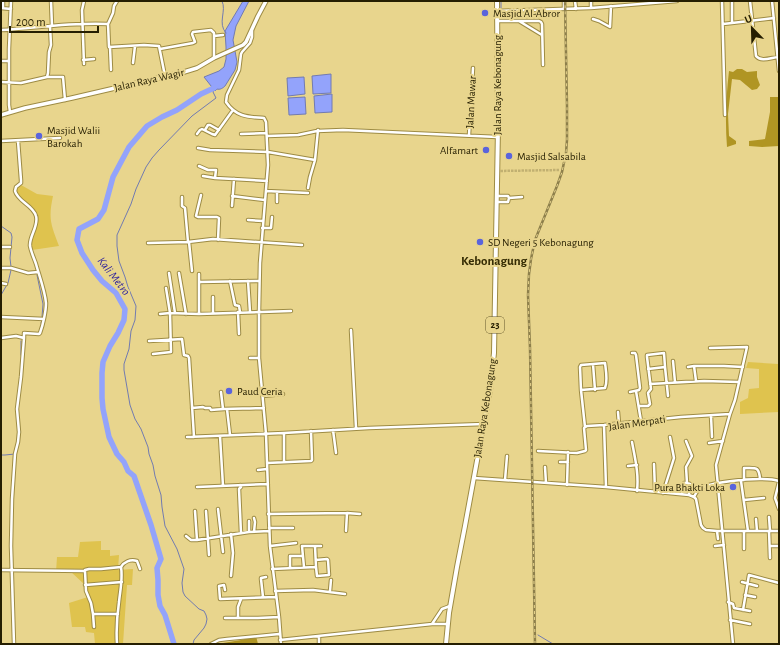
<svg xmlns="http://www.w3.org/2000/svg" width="780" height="645" font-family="'Alegreya Sans',sans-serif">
<rect width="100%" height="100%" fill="#e8d58d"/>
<!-- green -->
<path fill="#dfc34e" d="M 21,185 L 37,194 L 53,196 C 48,219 51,225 59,246 L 32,250 C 28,237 41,227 37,216 C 34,204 18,201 16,190 L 19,186 Z
M 748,362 L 778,364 L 778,368 L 779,369 L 779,412 L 740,414 L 740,402 L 748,398 L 749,389 L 759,388 L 759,369 L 746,368 Z
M 101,541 L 101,550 L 110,550 L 110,556 L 119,555 L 118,570 L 133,569 L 132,585 L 127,585 L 123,644 L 95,644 L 94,633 L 86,632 L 85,627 L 72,627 L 69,603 L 88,597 L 85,585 L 70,571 L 56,572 L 57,557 L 78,557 L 80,542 Z"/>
<!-- forest -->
<path fill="#b09523" d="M 737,69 L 742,69 L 747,72 L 757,71 L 757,77 L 760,85 L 757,89 L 752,90 L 740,80 L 732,79 L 728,114 L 729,136 L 736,141 L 736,144 L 727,147 C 725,122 726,96 729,71 L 733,72 Z
M 770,97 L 779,97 L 779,146 L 762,147 L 749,146 L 749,141 L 765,139 L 770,112 Z
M 256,636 L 258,644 L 217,644 L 241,640 Z"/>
<!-- water -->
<path fill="#93a3fb" stroke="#727bb0" d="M 243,1 L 249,1 L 236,26 L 233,40 L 237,62 L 235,70 L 225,86 C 223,88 220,90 217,89 L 215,91 L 204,77 L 219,71 L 224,67 L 226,59 L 226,47 L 225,31 Z
M 331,74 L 331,93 L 313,94 L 312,76 Z
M 304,77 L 305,94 L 288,96 L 287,78 Z
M 332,94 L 332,112 L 315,113 L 314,96 Z
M 305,97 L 306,114 L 289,115 L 288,98 Z"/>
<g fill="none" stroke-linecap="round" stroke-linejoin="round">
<!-- stream -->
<path stroke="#727bb0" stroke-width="1" d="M 222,1 C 227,11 217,23 226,33
M 501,10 L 501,1
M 1,226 L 11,233 L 12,237 L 10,258 L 11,267
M 37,275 L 43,304 L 42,317
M 1,295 L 8,283 L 11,270
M 41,323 L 42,320
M 21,341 L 21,355
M 1,455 L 5,455 L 15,454
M 538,635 L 553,644
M 193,644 L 194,640 L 204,628 L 206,624 L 207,619 L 206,615 L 204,611 L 199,609 L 185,596 L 183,592 L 182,583 L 184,569 L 177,549 L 165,526 L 162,507 L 161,495 L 155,476 L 153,465 L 149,454 L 148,447 L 141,429 L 135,419 L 130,405 L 124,370 L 124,364 L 129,349 L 131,331 L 135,320 L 136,306 L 128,287 L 125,277 L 119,261 L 117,246 L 117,235 L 131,204 L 136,189 L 146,167 L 152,158 L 159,150 L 192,116 L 216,98 L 213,92 L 214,89"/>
<!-- river -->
<path stroke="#93a3fb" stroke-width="5.5" d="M 174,644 L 165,615 L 160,606 L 158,595 L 158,580 L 157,568 L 161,559 L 151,525 L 134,476 L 128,471 L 124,462 L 117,454 L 109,437 L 103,409 L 102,398 L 102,373 L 103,362 L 110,346 L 118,333 L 124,320 L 125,309 L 116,293 L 102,281 L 93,270 L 82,253 L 77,240 L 79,229 L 98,219 L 104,210 L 113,177 L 129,147 L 147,126 L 162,117 L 177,110 L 201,94 L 214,88 L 218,83"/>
<!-- minor-tunnel -->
<path stroke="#c1b071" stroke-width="2.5" stroke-dasharray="2.5 1" stroke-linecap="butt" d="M 497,171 L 560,170"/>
<!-- minor casing -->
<g stroke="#9d8b44" stroke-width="4.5">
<path id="minor" d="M 3,1 L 3,8
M 51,1 L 52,26
M 564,1 L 564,9
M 575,1 L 576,9
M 591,1 L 591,8
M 722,1 L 725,115
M 732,1 L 732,23 L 774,18
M 750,1 L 756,56 C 761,62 770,58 778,57
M 772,1 L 779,71
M 1,8 L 11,9
M 497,11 L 591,8 L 677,1
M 593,19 L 599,21 L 610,27 L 611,6
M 497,21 L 539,21 L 541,22 L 542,24 L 543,65
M 519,21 L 542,35
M 108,24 L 113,13 L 114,6 L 117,1
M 723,24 L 732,23
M 1,30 C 36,28 72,22 108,24 L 109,47 L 144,45 L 159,46 L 165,76
M 252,31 L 252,37 L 250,43 L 242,52 L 241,54 L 239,70 L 227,95 L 226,102 C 236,117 248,117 264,118 L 266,122 L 268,165 L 260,263 L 259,312 L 259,358 L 266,434 L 270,546 L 279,617 L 281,644
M 214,36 L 223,35
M 110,47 L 111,70
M 160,49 L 193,43 L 195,42 L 192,34 L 193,32 L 211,30 L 214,33 L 214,58
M 83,60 L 94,59
M 1,61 L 9,61
M 133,63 L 135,46
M 84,64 L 82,10 L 84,1
M 47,77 L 63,77 L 65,100
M 1,82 L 21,83 L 47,77 L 48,73 L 49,52 L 51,45 L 50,26
M 10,112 L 9,105 L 9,49 L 11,1
M 205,130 L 208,125 L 210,125 L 219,130
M 197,134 L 200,130 L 202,129 L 212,134 L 215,135 L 233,110
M 241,134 L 266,133
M 469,135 L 473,68
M 267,136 L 298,135 L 317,131 L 343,130 L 497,137
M 1,141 L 60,138
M 198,148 L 210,150 L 268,152 L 315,160
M 199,166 L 208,170 L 216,170 L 215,178 L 267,181
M 203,176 L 215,178
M 308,188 L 310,177 L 315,160 L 318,130
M 266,191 L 308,193
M 201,195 L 196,216 L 198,217 L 217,217 L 219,218 L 218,240
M 232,196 L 265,200
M 182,197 L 182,206 L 185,208 L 188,242
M 509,198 L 522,197
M 277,202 L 277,192
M 497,202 L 508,202 L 509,198 L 508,196 L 497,196
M 232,206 L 234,179
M 248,220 L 263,221
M 262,228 L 271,228 L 272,217
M 189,242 L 192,271
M 148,243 L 188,242 L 213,239 L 302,245
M 1,247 L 10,247
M 1,268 L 11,268 L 28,273 L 38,272
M 169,273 L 175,313
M 179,273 L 186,314
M 199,274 L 199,282
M 230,281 L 235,305 L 239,306 L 240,312
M 248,281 L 250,312
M 1,283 L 6,284
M 213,297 L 213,313
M 238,312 L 239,334
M 160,314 L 170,313 L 166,288
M 199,314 L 199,282 L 259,281
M 1,317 L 44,319
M 351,330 L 356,428
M 1,338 L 16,336 L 24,338
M 149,341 L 182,339 L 184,355 L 188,356 L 189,358 L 194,437
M 710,348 L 747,347 L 735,400 L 730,414 L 716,465 L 733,644
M 153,354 L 171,352 L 170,313 L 199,314 L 291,311
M 250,358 L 259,358
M 673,361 L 675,382
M 593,364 L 595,390
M 688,367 L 694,366
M 648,369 L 665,367 L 668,396
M 696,381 L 694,366 L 724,366 L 743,367
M 650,384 L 704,381 L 739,382
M 581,390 L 605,388 C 608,381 606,371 605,363 L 581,365 L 580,367 L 581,390 L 585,427
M 636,391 L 641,421
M 221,392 L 223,409
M 630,392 L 639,390 L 640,388 L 636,355 L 635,353 L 632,353
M 263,396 L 283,394
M 639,406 L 648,406 L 650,404 L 648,393 L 651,389 L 647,357 L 647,355 L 664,353 L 665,367
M 192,408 L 203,407 L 205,408 L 210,408 L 211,410 C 229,408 246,409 264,408
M 227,409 L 230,435
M 618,412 L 619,424
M 711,416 L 712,437
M 604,425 L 606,487
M 333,430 L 336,453
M 220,436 L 223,486
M 187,437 L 284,433 L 369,428 L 484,424
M 686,441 L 692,456 L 686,467 L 687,483
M 632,442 C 635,458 639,474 637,491
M 709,443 L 723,441
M 538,451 L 577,453 L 585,451 L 586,450 L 584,428 L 587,426 L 604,425 L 681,417 L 730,414
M 284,462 L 284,433
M 560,462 L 568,462
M 267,463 L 311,461 L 312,460 L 311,431
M 654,464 L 655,491
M 628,466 L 637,465
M 545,467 L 546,483
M 258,470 L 267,469
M 474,478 L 606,487 L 689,495 L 694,497 L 696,499 L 701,525 L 703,528 L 706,530 L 717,531 L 779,531
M 505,480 L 507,456
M 744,480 L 744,468 C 756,468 759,466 760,479
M 741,481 L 748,531
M 779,482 L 775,498 L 779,509
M 240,485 L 241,487 L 239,489 L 241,533
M 567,485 L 568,452
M 197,487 L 268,484
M 663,493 L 674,458 L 670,437
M 682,494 L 683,485 L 684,483 L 687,483 L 690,484 L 690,485 L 689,495
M 694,497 C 696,493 697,490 701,488 C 711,482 748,479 760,479 C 767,479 773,479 779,481
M 744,500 L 764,498
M 218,509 L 223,552
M 195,511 L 197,540
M 206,511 L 209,555
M 268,514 L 347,513 L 360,514
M 769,517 L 770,531
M 254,518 L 255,522 L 254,532
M 756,519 L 757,531
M 249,521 L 249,532
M 269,528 L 293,528
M 346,531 L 347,513
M 717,531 L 718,539
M 769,531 L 770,558
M 186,536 L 191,540 L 197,540 L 249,532 L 269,531
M 270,546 L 296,543
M 315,546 L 316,567
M 715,546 L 724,545
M 770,546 L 779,546
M 744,549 L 744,531
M 121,567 C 124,562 130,559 137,561 L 140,569
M 304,567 L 302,546 L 321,546
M 290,568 L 290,556 L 303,556
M 272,569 L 316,567 L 317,576 L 329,575 L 328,560 L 327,559 L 316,560
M 1,570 L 85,571 L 85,570 L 89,569 L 101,569 L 121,567 C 123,579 120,591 119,602 C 117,616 116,630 117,644
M 85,571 L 86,591 L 91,603 L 93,614 L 118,614
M 231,576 L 233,553 L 231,534
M 742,582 L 757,586
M 85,585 L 122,582
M 225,590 L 224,585 L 219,586 L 220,599 L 276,597
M 275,591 L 313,590 L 345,594
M 330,591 L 331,580
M 745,595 L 755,597
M 263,597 L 261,579 L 261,578 L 266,577
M 728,602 L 733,604 L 734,608 L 750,611
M 743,610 L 749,575 L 779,583
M 93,614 L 94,627
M 225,618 L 258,618 L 279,617
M 238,618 L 238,607 L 241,599
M 730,620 L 750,624
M 433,624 L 448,624
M 280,640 L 432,624 L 442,609 L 450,606
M 14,644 L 11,546 L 12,499 L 15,454 L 18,442 L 19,432 L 17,409 L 21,377 L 24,338 L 24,333 L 39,334 L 40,333 C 43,325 46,311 46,303 C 45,291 39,275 36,264 C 34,258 31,252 30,246 C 29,236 39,226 36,216 C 33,205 18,202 15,191 L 16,187 L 21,183 L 21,180 L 18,141
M 211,644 L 219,640 L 227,639 L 279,634
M 319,644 L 319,636"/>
</g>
<!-- secondary casing -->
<g stroke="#9d8b44" stroke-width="5.5">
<path id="secondary" d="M 1,115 L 25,108 L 72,98 L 184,72 L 197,68 L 214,58 L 243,45 L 246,42 L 258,16 L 266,1"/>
</g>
<!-- trunk casing -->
<g stroke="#9d8b44" stroke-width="6">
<path id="trunk" d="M 446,644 L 449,613 L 457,567 L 465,526 L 490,390 L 494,353 L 498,128 L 497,1"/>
</g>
<!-- minor -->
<use href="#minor" stroke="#fff" stroke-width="2.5"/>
<!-- secondary -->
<use href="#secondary" stroke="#fff" stroke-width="3.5"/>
<!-- trunk -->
<use href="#trunk" stroke="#fff" stroke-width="4"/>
<!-- rail casing -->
<g stroke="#8d7f4b" stroke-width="2.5">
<path id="rail" d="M 535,644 L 530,348 L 528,295 L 529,274 L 531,259 L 535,240 L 557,186 L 562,172 L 566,153 L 567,140 L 567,106 L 565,1"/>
</g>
<!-- rail -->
<use href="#rail" stroke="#e8d58d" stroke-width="1" stroke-dasharray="3" stroke-linecap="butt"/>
</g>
<!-- markers -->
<g fill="#5a64dc" stroke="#e8d58d" stroke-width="1.5">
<circle cx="485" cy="13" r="4"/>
<circle cx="39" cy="136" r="4"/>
<circle cx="486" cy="150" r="4"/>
<circle cx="509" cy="156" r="4"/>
<circle cx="480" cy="242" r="4"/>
<circle cx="229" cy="391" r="4"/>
<circle cx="733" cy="487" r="4"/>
</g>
<g text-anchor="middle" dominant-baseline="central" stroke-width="4" stroke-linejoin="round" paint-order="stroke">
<!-- shield labels -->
<rect fill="#e8d58d" stroke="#60552b" stroke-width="1" x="486" y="317" width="18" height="16" rx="3"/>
<g font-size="10" font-weight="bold" fill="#251e01">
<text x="495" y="325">23</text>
</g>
<!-- poi labels -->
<g font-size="11" fill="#251e01" stroke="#e8d58d" text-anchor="start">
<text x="493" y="13">Masjid Al-Abror</text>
<text x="47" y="130">Masjid Walii<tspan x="47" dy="13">Barokah</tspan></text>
<text x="478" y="150" text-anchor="end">Alfamart</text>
<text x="517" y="156">Masjid Salsabila</text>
<text x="488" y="242">SD Negeri 5 Kebonagung</text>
<text x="237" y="391">Paud Ceria</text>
<text x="725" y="487" text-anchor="end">Pura Bhakti Loka</text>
</g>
<!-- street labels -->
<g font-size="11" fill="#251e01" stroke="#e8d58d">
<text transform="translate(149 80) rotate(-13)">Jalan Raya Wagir</text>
<text transform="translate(497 85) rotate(-90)">Jalan Raya Kebonagung</text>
<text transform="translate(471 102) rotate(-87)">Jalan Mawar</text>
<text transform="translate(485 408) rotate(-81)">Jalan Raya Kebonagung</text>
<text transform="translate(637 423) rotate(-8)">Jalan Merpati</text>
</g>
<!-- water labels -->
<g font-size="12" font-style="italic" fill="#2a1d9c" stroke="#e8d58d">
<text transform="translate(114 276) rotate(52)">Kali Metro</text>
</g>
<!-- quarter labels -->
<g font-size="13" font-weight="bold" fill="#342b03" stroke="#e8d58d">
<text x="494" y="261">Kebonagung</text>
</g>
</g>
<!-- border -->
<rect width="780" height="645" fill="none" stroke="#251e01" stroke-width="4"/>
<!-- north arrow -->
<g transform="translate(752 28) rotate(337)" stroke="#e8d58d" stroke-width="3" paint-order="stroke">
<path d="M0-3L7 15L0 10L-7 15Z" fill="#251e01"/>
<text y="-6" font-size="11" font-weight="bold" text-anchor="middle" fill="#251e01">U</text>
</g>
<!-- scale -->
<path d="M10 26v6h88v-6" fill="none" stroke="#251e01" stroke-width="2"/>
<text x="16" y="26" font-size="12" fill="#251e01" stroke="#e8d58d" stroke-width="3" paint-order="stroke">200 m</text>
</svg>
